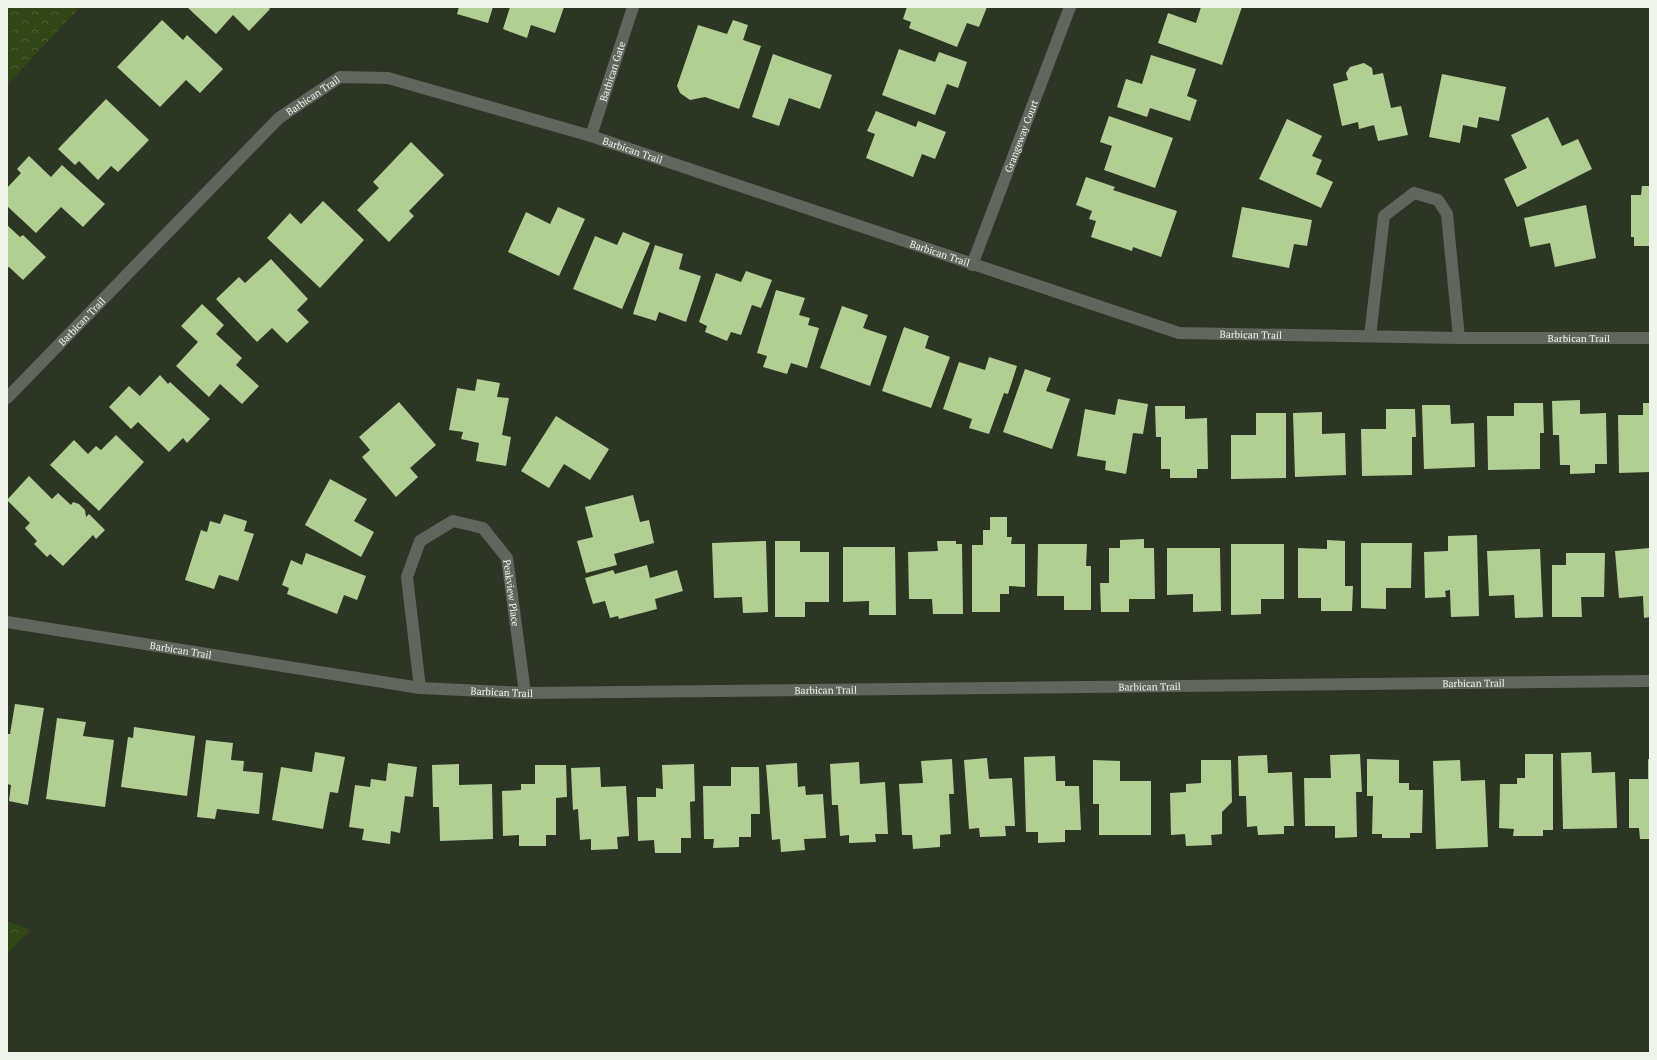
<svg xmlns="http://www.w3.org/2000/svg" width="1657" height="1060" font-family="'PT Serif',serif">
<defs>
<pattern id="forest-crowns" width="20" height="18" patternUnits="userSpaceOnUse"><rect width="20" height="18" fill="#314715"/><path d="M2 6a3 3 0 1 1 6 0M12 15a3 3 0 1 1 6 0" fill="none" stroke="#4f6237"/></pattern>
</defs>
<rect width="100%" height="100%" fill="#2d3525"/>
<!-- forest -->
<path fill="url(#forest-crowns)" d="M 7,7 L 80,7 L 7,85 Z
M 7,921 L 30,930 L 7,954 Z"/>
<!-- building -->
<path fill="#b1cf93" d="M 187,7 L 268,7 L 270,9 L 249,31 L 233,15 L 216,34 Z
M 459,7 L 493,7 L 488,23 L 457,14 Z
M 510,7 L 564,7 L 555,33 L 531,25 L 527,38 L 503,29 Z
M 907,7 L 987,7 L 979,27 L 967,23 L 957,47 L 909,28 L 911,22 L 903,19 Z
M 1201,7 L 1242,7 L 1222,65 L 1158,43 L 1168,13 L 1196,23 Z
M 162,20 L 183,40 L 187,35 L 223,69 L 200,93 L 186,80 L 160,107 L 117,67 Z
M 733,20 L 748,25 L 743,40 L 761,46 L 739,109 L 705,97 L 690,100 L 680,93 L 677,86 L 698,25 L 727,34 Z
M 899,49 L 935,62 L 939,52 L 967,62 L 958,88 L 947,84 L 935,115 L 882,95 Z
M 773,54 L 832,75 L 820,109 L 789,98 L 779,126 L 752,117 Z
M 1151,55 L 1196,69 L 1187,96 L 1197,100 L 1190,121 L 1150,108 L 1147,117 L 1117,107 L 1126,79 L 1142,84 Z
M 1364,63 L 1372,68 L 1373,75 L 1383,73 L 1391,108 L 1401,106 L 1408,135 L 1378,141 L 1374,125 L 1359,129 L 1358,122 L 1342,126 L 1333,84 L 1348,80 L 1346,73 L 1350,67 Z
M 1442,74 L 1506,87 L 1499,121 L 1479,117 L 1477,128 L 1463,125 L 1460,143 L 1429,137 Z
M 106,99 L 149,140 L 118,172 L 111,166 L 98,180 L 79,161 L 75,165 L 58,149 Z
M 876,111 L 916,127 L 918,121 L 946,132 L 935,159 L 922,154 L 913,177 L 866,158 L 875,134 L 867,131 Z
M 1109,116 L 1173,138 L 1155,188 L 1104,170 L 1112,146 L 1100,142 Z
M 1548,117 L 1562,146 L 1578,139 L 1592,169 L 1517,207 L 1504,179 L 1527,168 L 1511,135 Z
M 1287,119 L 1322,136 L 1312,156 L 1322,160 L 1316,174 L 1333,182 L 1321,208 L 1259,179 Z
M 411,142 L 444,175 L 409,211 L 414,216 L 389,242 L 357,210 L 379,188 L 373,182 Z
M 29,156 L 51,177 L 62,165 L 105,204 L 83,227 L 61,207 L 36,233 L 7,206 L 7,188 L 21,173 L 17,169 Z
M 1086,177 L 1115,187 L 1113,190 L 1177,211 L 1161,257 L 1133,247 L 1132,251 L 1091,237 L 1096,221 L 1089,219 L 1092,211 L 1076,205 Z
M 1642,186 L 1650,186 L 1650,246 L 1634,246 L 1634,237 L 1631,237 L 1631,195 L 1641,195 Z
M 323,201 L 364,240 L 320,288 L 267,238 L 290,213 L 301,224 Z
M 1586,205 L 1596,258 L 1555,267 L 1550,243 L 1530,247 L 1524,218 Z
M 558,207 L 585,219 L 559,276 L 508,252 L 526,212 L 550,224 Z
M 1242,207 L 1312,220 L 1307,246 L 1294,244 L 1289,268 L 1232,257 Z
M 7,225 L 20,237 L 23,235 L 46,257 L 23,280 L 9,267 L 7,268 Z
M 623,232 L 650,243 L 622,309 L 573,289 L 595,236 L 617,245 Z
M 655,245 L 683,254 L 679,269 L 701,276 L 686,322 L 659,312 L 656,321 L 633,314 Z
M 271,259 L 308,299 L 297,310 L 309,322 L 287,343 L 272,328 L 257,342 L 216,299 L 239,277 L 245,283 Z
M 746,271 L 772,280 L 761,308 L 752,305 L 741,335 L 731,332 L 727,341 L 705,332 L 707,326 L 699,322 L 716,273 L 741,282 Z
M 776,290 L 805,298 L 799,315 L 810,318 L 808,325 L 819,328 L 807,368 L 791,363 L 787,374 L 763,367 L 767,356 L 757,353 Z
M 202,304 L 224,325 L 216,334 L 242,358 L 236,365 L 259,386 L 242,404 L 220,384 L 209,397 L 176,366 L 198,342 L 181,326 Z
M 842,306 L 868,315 L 863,328 L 887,336 L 870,386 L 820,368 Z
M 904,327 L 929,336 L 925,348 L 950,357 L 931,408 L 882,391 Z
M 989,357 L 1017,366 L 1008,394 L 1004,393 L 989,434 L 969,428 L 972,419 L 943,409 L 959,362 L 985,370 Z
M 1025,369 L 1051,378 L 1046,391 L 1070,399 L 1052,449 L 1003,432 Z
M 160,375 L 168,384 L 170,382 L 210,419 L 187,443 L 183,438 L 169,452 L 138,422 L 131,429 L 109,407 L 129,386 L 140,396 Z
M 477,379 L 500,383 L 497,397 L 509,398 L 502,435 L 511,437 L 506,466 L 476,461 L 479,443 L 461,439 L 463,432 L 449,430 L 457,388 L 475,391 Z
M 1118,399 L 1148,404 L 1143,434 L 1133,433 L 1126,474 L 1105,470 L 1106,461 L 1077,456 L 1085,409 L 1115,415 Z
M 1580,400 L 1580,414 L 1606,413 L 1607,464 L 1595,464 L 1595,473 L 1570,474 L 1570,465 L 1560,465 L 1559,435 L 1553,435 L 1552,401 Z
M 399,402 L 436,445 L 410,468 L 418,477 L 396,497 L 362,457 L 370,450 L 359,437 Z
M 1514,403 L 1543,403 L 1544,433 L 1540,433 L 1540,469 L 1488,470 L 1487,416 L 1514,416 Z
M 1643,403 L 1650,403 L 1650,472 L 1619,473 L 1618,415 L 1643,415 Z
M 1422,405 L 1450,405 L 1451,424 L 1474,423 L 1475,467 L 1424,469 Z
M 1155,406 L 1185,406 L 1185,419 L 1207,418 L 1208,469 L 1197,469 L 1197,478 L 1170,478 L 1170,469 L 1161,469 L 1161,437 L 1156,437 Z
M 1386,409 L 1415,409 L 1416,437 L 1412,437 L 1412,475 L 1362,476 L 1361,429 L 1386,429 Z
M 1322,412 L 1322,434 L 1345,433 L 1346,475 L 1295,477 L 1293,413 Z
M 1256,413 L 1286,413 L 1286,478 L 1231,479 L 1231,435 L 1256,435 Z
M 556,416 L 609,449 L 590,480 L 564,464 L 549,488 L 521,471 Z
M 116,435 L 144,462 L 99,511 L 50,465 L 74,440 L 88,454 L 96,446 L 101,450 Z
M 29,476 L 52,499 L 58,493 L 71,505 L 73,502 L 79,504 L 85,510 L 86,517 L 89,514 L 105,530 L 96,539 L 93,535 L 63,566 L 50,554 L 47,557 L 34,544 L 37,541 L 25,528 L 30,523 L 7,500 Z
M 330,479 L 367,499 L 354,521 L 374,532 L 361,557 L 305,525 Z
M 633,495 L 640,522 L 649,520 L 654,543 L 614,554 L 617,565 L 586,573 L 577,541 L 593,537 L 585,507 Z
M 224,514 L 247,521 L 244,531 L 254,534 L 238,581 L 219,575 L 214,589 L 185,580 L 201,530 L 207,532 L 210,521 L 220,524 Z
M 990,517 L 1007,517 L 1007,537 L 1012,537 L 1011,544 L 1025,544 L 1025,587 L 1009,586 L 1009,594 L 1000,594 L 1000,612 L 972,612 L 972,545 L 983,545 L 983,530 L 990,530 Z
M 1477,535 L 1479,616 L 1451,617 L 1450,590 L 1445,591 L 1446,597 L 1425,598 L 1424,552 L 1448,551 L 1448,536 Z
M 1144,539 L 1144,548 L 1154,548 L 1155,599 L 1129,599 L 1129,612 L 1101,612 L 1100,583 L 1109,583 L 1109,548 L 1120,548 L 1120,540 Z
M 1327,540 L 1345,541 L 1345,586 L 1353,586 L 1352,611 L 1321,611 L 1321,598 L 1298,598 L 1298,548 L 1327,549 Z
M 766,541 L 768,612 L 743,613 L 742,597 L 714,598 L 712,543 Z
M 775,541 L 800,541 L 800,552 L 829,552 L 829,602 L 805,602 L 805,617 L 775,617 Z
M 937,541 L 956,541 L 956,544 L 962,544 L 963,614 L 933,614 L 932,599 L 909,599 L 908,552 L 938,551 Z
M 1361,543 L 1412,543 L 1411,588 L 1386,588 L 1386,609 L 1361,608 Z
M 1038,544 L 1087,544 L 1086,566 L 1091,566 L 1091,610 L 1064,610 L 1064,596 L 1037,596 Z
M 1231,544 L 1284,544 L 1284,599 L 1261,599 L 1261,614 L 1231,615 Z
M 843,547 L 895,547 L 896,615 L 869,615 L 869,601 L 843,602 Z
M 1167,548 L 1220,548 L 1221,611 L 1193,612 L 1193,594 L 1167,595 Z
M 1650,548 L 1650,617 L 1644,618 L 1643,596 L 1619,598 L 1615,551 Z
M 1540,549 L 1543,617 L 1515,618 L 1514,595 L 1489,596 L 1487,551 Z
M 306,553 L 366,576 L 357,600 L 344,595 L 337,614 L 287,594 L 289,588 L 282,585 L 291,560 L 302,565 Z
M 1566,553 L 1605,553 L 1604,597 L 1581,597 L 1582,617 L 1552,617 L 1552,565 L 1566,565 Z
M 647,565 L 650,578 L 677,570 L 683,591 L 655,599 L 657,609 L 619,619 L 618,616 L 610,618 L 605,601 L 593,604 L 585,578 L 613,570 L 615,574 Z
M 15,704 L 44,708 L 28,805 L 9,801 L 11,785 L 7,784 L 7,734 L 10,734 Z
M 57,718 L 86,722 L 83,736 L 114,740 L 105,807 L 46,799 Z
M 134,727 L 195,736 L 187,796 L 121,787 L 128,737 L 133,738 Z
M 206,740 L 233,743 L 231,760 L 244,761 L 243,771 L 263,773 L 259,814 L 217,809 L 215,819 L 197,817 Z
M 315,752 L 345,757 L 338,793 L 330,792 L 323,829 L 272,820 L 281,767 L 312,772 Z
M 1591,752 L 1592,773 L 1615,772 L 1617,828 L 1563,829 L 1561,753 Z
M 1360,754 L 1362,792 L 1356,792 L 1357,837 L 1335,838 L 1335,826 L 1305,826 L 1304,778 L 1331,778 L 1330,755 Z
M 1525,754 L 1553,754 L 1553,830 L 1543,830 L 1543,836 L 1513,836 L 1514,829 L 1499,828 L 1500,784 L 1517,784 L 1517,778 L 1525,778 Z
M 1267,755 L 1268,773 L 1292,772 L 1294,826 L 1284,826 L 1284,834 L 1258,835 L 1257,826 L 1247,827 L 1246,796 L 1239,796 L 1238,756 Z
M 1055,756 L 1056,781 L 1065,781 L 1065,786 L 1079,786 L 1081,830 L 1065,830 L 1065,842 L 1038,843 L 1038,832 L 1026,832 L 1024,757 Z
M 987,758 L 989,779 L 1012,778 L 1015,826 L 1005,826 L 1006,836 L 980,837 L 979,828 L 969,829 L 964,760 Z
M 952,759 L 954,794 L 949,794 L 951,834 L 940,835 L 940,847 L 913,849 L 912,835 L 902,835 L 899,784 L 923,783 L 921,761 Z
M 1367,759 L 1399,760 L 1399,783 L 1409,783 L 1409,790 L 1423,790 L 1422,833 L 1410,833 L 1410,838 L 1382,838 L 1382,834 L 1372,834 L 1373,796 L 1367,796 Z
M 1648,759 L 1650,759 L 1650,839 L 1640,839 L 1639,828 L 1629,828 L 1629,779 L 1648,779 Z
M 1093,760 L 1120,761 L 1120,781 L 1151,781 L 1151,835 L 1099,835 L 1099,804 L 1093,804 Z
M 1201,760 L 1231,760 L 1232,802 L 1222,812 L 1222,834 L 1211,835 L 1212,845 L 1186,846 L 1185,834 L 1171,835 L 1170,793 L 1186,792 L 1186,784 L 1201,783 Z
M 1460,760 L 1461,781 L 1485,780 L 1488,847 L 1436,849 L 1433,761 Z
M 859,762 L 860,784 L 885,782 L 888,834 L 875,834 L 876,842 L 849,843 L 849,835 L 840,836 L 838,805 L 832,805 L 830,764 Z
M 388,763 L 417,767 L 413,797 L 405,796 L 400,833 L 391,831 L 390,844 L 362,840 L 364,829 L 349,827 L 355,785 L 370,787 L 371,779 L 386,781 Z
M 797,763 L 798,787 L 805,786 L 806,795 L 823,794 L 826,838 L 804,839 L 805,850 L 781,852 L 780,839 L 772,840 L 766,765 Z
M 459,764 L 459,785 L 492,784 L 493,839 L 440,841 L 439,807 L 433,807 L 432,765 Z
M 694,764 L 695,801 L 690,802 L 691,838 L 681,838 L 681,853 L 655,853 L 654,840 L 638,841 L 637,797 L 656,797 L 656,788 L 663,789 L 662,765 Z
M 535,765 L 566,765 L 567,797 L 556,798 L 556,835 L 546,835 L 546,846 L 519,846 L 519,835 L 503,836 L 502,791 L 521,790 L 521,784 L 535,784 Z
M 600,767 L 601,787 L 626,786 L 629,836 L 617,837 L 618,849 L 591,850 L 591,839 L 580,840 L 578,809 L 573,810 L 571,768 Z
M 731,767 L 759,767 L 760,814 L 751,814 L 751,837 L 739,837 L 739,847 L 713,848 L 714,839 L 704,839 L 703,786 L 731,786 Z"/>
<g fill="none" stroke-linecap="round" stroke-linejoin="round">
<!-- street -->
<g stroke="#61655d" stroke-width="12">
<path id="s1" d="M 591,136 L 633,7"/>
<path id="s2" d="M 972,265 L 1070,7"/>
<path d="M 1370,336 L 1384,216 L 1414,193 L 1438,200 L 1447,214 L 1459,338"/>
<path id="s3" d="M 7,398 L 279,118 L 340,77 L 388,78 L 591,136 L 1179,333 L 1459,338 L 1650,338"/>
<path id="s4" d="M 7,622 L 420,688 L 525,693 L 1650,681"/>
<path id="s5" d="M 420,688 L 407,577 L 420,541 L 453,521 L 483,528 L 507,558 L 525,693"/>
</g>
</g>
<g text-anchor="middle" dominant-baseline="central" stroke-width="4" stroke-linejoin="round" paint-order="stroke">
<!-- street labels -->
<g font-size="10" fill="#f0f5eb" stroke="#2d3525">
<text stroke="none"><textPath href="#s1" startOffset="68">Barbican Gate</textPath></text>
<text stroke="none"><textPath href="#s3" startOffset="431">Barbican Trail</textPath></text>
<text stroke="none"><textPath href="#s2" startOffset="138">Grangeway Court</textPath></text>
<text stroke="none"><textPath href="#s3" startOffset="767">Barbican Trail</textPath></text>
<text stroke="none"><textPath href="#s3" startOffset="1091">Barbican Trail</textPath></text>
<text stroke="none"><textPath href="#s3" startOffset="107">Barbican Trail</textPath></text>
<text stroke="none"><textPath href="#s3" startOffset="1415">Barbican Trail</textPath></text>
<text stroke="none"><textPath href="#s3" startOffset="1743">Barbican Trail</textPath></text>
<text stroke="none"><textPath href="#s5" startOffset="293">Peakview Place</textPath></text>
<text stroke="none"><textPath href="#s4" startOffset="176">Barbican Trail</textPath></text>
<text stroke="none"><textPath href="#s4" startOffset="1472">Barbican Trail</textPath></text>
<text stroke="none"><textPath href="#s4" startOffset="1148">Barbican Trail</textPath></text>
<text stroke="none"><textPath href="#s4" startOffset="824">Barbican Trail</textPath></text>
<text stroke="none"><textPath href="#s4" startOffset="500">Barbican Trail</textPath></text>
</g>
</g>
<!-- border -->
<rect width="1657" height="1060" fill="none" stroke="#f0f5eb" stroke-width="16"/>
</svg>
